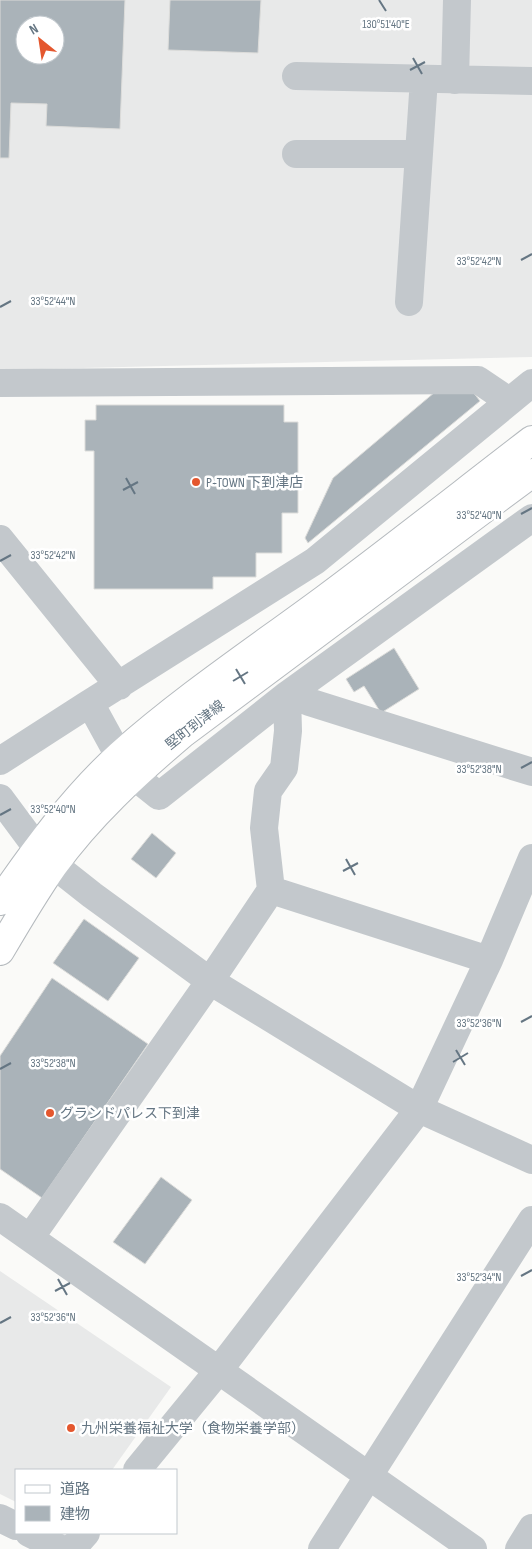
<svg xmlns="http://www.w3.org/2000/svg" width="532" height="1549" font-family="'Sofia Sans Condensed','Noto Sans JP',sans-serif">
<rect width="100%" height="100%" fill="#fafaf8"/>
<!-- built -->
<path fill="#e8e9e9" fill-rule="evenodd" d="M 0,0 L 532,0 L 532,357 L 0,370 ZM 25,25 L 55,25 L 55,55 L 25,55 Z
M 0,1271 L 171,1387 L 112,1470 L 16,1470 L 16,1502 L 0,1494 Z"/>
<!-- building -->
<path fill="#aab3b9" stroke="#dcdcda" fill-rule="evenodd" d="M 0,0 L 125,0 L 120,129 L 46,126 L 47,104 L 11,103 L 9,158 L 0,158 ZM 25,25 L 55,25 L 55,55 L 25,55 Z
M 170,0 L 261,0 L 258,53 L 168,50 Z
M 435,392 L 473,392 L 480,401 L 308,543 L 305,538 L 333,478 Z
M 96,405 L 284,405 L 284,422 L 298,422 L 298,513 L 282,513 L 282,553 L 256,553 L 256,577 L 213,577 L 213,589 L 94,589 L 94,451 L 85,451 L 85,420 L 96,420 Z
M 394,648 L 419,689 L 381,713 L 364,686 L 354,692 L 346,679 Z
M 152,833 L 176,853 L 156,878 L 131,859 Z
M 84,919 L 139,958 L 108,1001 L 53,963 Z
M 52,978 L 148,1044 L 42,1198 L 0,1169 L 0,1056 Z
M 161,1177 L 192,1200 L 145,1264 L 113,1242 Z"/>
<g fill="none" stroke-linecap="round" stroke-linejoin="round">
<!-- major casing -->
<g stroke="#b5babe" stroke-width="30">
<path id="major" d="M 0,901 C 35,850 74,797 120,755 C 184,698 256,650 325,599 C 395,547 463,493 532,440
M 0,951 C 17,922 34,893 53,866 C 89,816 135,774 182,734 L 532,473"/>
</g>
<!-- minor -->
<path stroke="#c3c8cc" stroke-width="28" d="M 296,76 L 532,81
M 455,80 L 457,0
M 296,154 L 419,154
M 409,302 L 424,79
M 0,383 L 478,380 L 509,401
M 532,383 L 315,561 L 90,703 L 119,756 L 134,776 L 159,796 L 287,695 L 532,518
M 0,539 L 119,686
M 296,689 L 309,702 L 532,772
M 0,761 L 90,703
M 0,798 L 37,848 L 54,865 L 92,895 L 210,981 L 419,1109 L 532,1160
M 271,890 L 489,960
M 0,1217 L 473,1549
M 30,1238 L 210,981 L 271,890 L 264,828 L 268,791 L 284,768 L 288,731 L 287,695
M 137,1470 L 219,1370 L 419,1109 L 489,960 L 532,858
M 0,1518 L 16,1526
M 29,1533 L 61,1549
M 72,1549 L 86,1533
M 322,1549 L 532,1220
M 519,1549 L 532,1528"/>
<!-- major -->
<use href="#major" stroke="#fff" stroke-width="28"/>
</g>
<!-- ticks -->
<path fill="none" stroke="#657683" stroke-width="2" d="M 379,0 L 386,11M 413,58 L 422,74M 410,70 L 425,62M 521,260 L 532,254M 0,307 L 11,301M 126,478 L 135,494M 123,490 L 138,482M 521,514 L 532,508M 0,561 L 11,555M 236,669 L 245,684M 233,681 L 248,672M 521,768 L 532,762M 0,815 L 11,809M 346,859 L 355,875M 343,871 L 358,863M 521,1022 L 532,1016M 456,1050 L 465,1065M 453,1062 L 468,1053M 0,1069 L 11,1063M 521,1276 L 532,1270M 58,1279 L 67,1295M 55,1291 L 70,1283M 0,1323 L 11,1317"/>
<!-- markers -->
<g fill="#e4572e" stroke="#fff" stroke-width="2">
<circle cx="196" cy="482" r="5"/>
<circle cx="50" cy="1113" r="5"/>
<circle cx="71" cy="1428" r="5"/>
</g>
<g text-anchor="middle" dominant-baseline="central" stroke-width="5" stroke-linejoin="round" paint-order="stroke">
<!-- poi labels -->
<g font-size="14" fill="#657683" stroke="#fff" text-anchor="start">
<text x="206" y="482">P-TOWN 下到津店</text>
<text x="60" y="1113">グランドパレス下到津</text>
<text x="81" y="1428">九州栄養福祉大学（食物栄養学部）</text>
</g>
<!-- street labels -->
<g font-size="14" fill="#657683" stroke="#fff">
<text transform="translate(195 725) rotate(-38)">堅町到津線</text>
</g>
</g>
<g font-size="12" text-anchor="middle" fill="#657683" stroke="#fff" stroke-width="5" stroke-linejoin="round" paint-order="stroke">
<text x="386" y="28">130°51'40"E</text>
<text x="479" y="265">33°52'42"N</text>
<text x="53" y="305">33°52'44"N</text>
<text x="479" y="519">33°52'40"N</text>
<text x="53" y="559">33°52'42"N</text>
<text x="479" y="773">33°52'38"N</text>
<text x="53" y="813">33°52'40"N</text>
<text x="479" y="1027">33°52'36"N</text>
<text x="53" y="1067">33°52'38"N</text>
<text x="479" y="1281">33°52'34"N</text>
<text x="53" y="1321">33°52'36"N</text>
</g>
<!-- legend -->
<rect x="15" y="1469" width="162" height="65" fill="#ffffff" stroke="#c1c8cd"/>
<rect x="25" y="1485" width="25" height="8" fill="#ffffff" stroke="#c1c8cd"/>
<text x="60" y="1494" font-size="15" fill="#657683">道路</text>
<rect x="25" y="1506" width="25" height="15" fill="#aab3b9" stroke="#c1c8cd"/>
<text x="60" y="1519" font-size="15" fill="#657683">建物</text>
<!-- north arrow -->
<g transform="translate(40 40) rotate(330)"><circle r="24" fill="#ffffff" stroke="#c1c8cd"/>
<path d="M0-4L9 19L0 12L-9 19Z" fill="#e4572e"/>
<text y="-8" font-size="14" font-weight="bold" text-anchor="middle" fill="#657683">N</text>
</g>
</svg>
